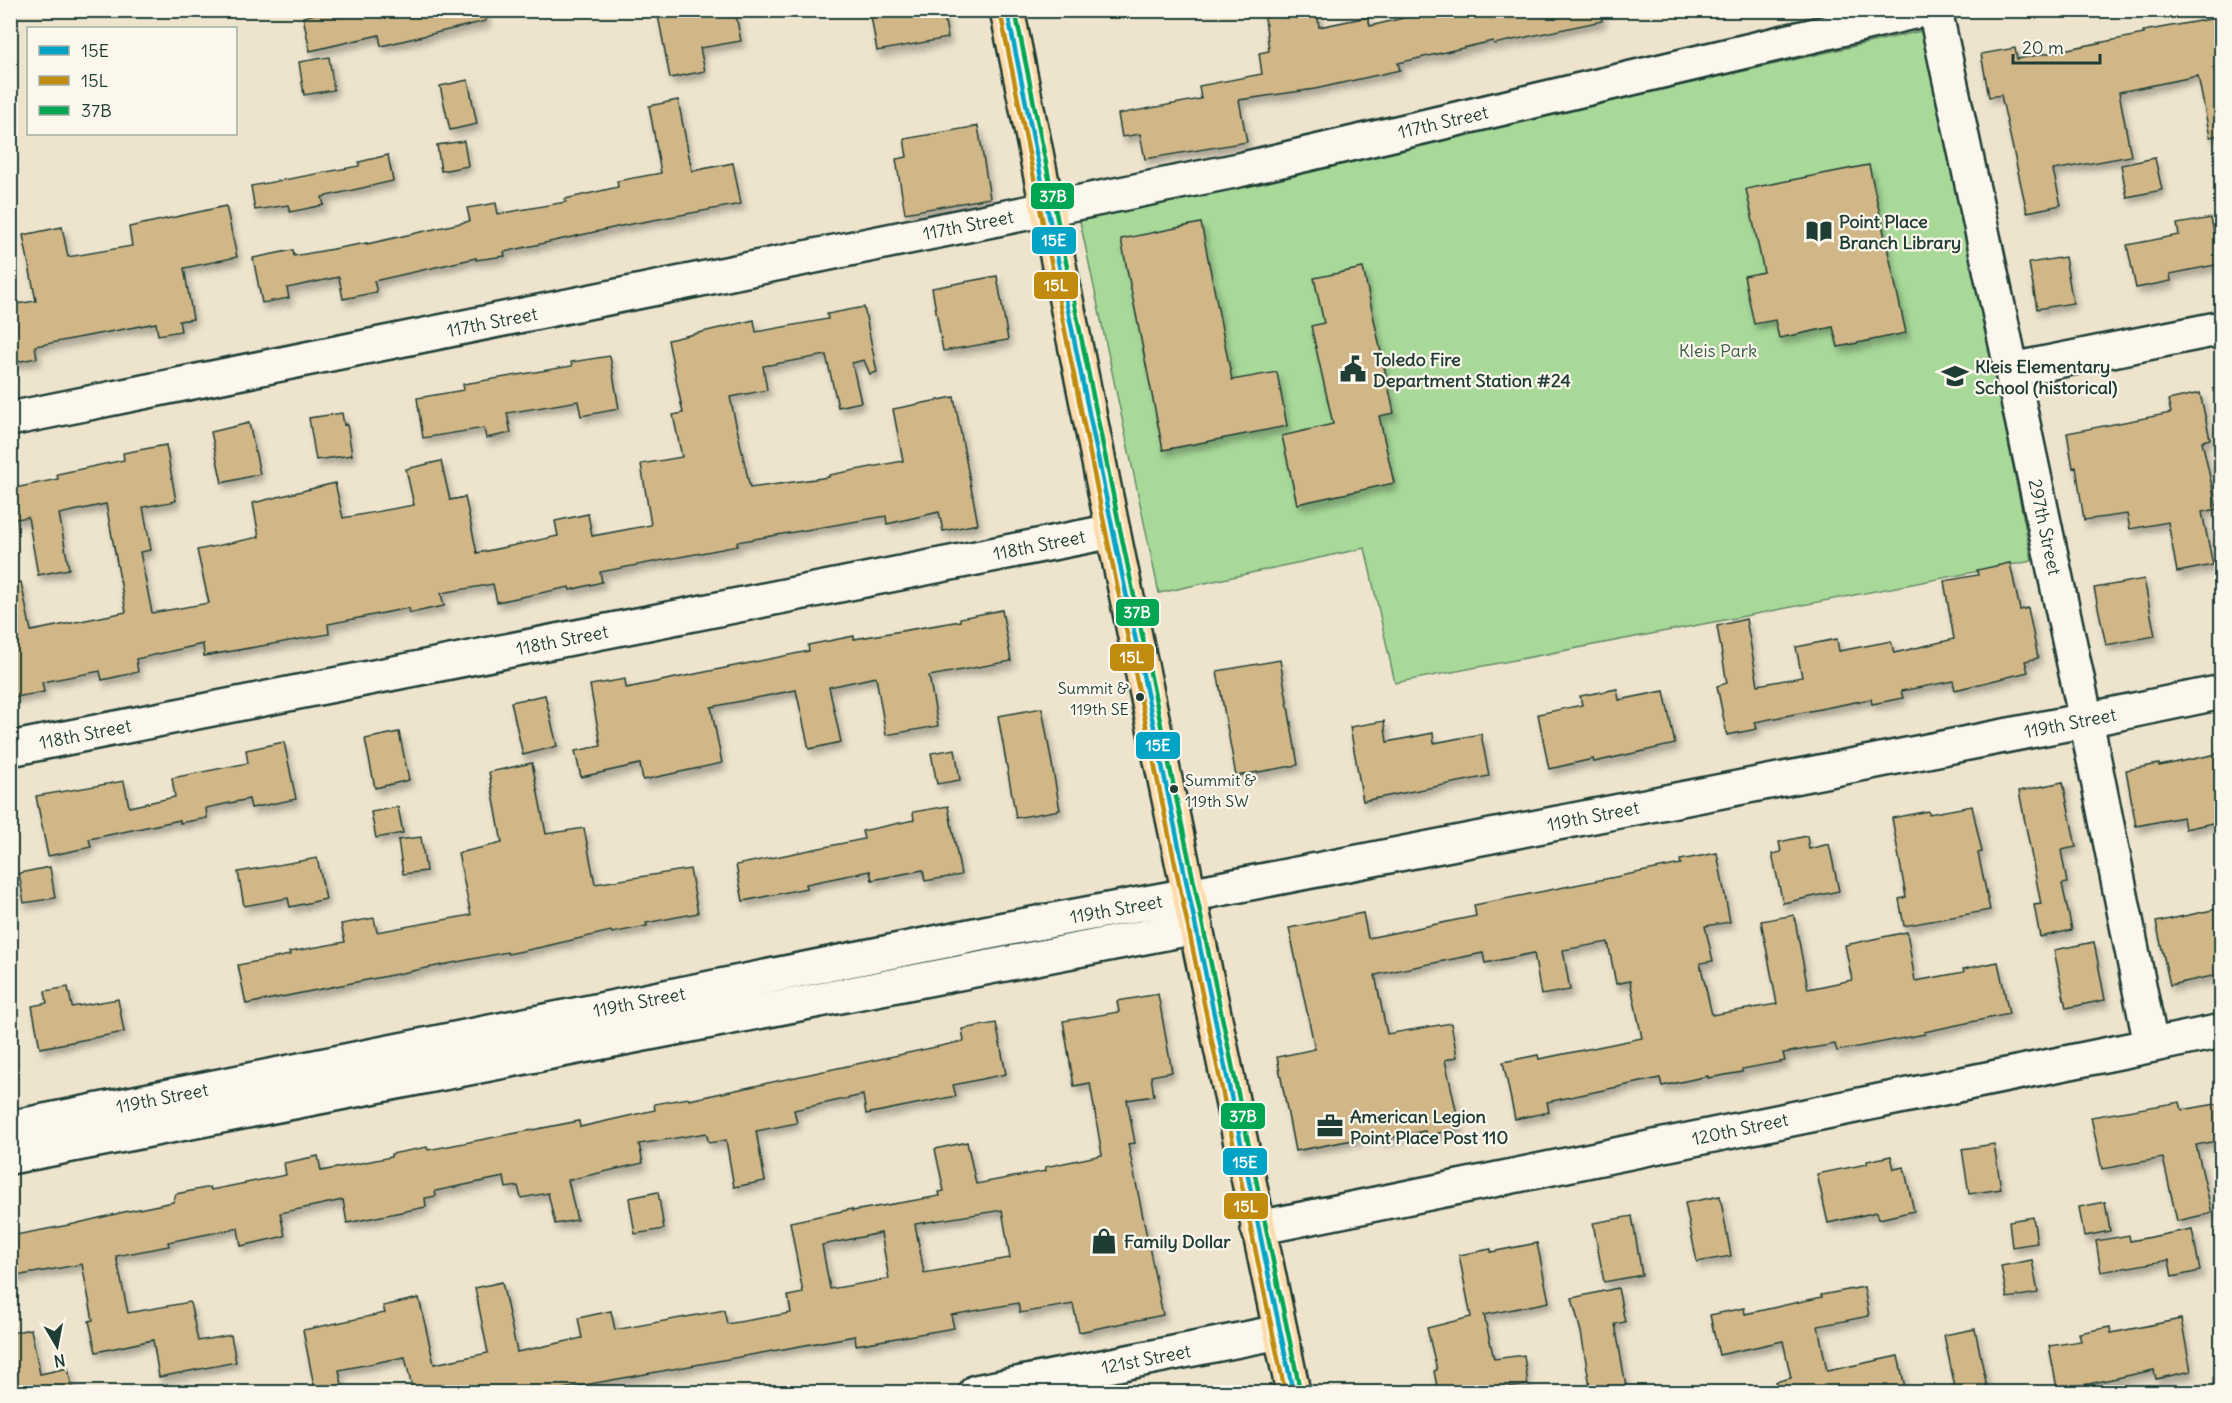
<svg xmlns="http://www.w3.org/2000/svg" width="2232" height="1403" font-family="Delius,sans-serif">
<defs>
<filter id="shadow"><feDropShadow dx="3.5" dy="6" stdDeviation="3" flood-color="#0004"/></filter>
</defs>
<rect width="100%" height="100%" fill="#eee4ce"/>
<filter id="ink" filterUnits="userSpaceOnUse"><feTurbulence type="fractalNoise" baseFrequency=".0167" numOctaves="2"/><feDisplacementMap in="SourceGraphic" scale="12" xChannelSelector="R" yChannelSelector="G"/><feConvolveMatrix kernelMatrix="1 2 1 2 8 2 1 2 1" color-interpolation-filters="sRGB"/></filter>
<g filter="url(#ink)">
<!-- green -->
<path fill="#a8d999" stroke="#648b66" stroke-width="1.5" d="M 1926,30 L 2032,561 L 1395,683 L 1365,548 L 1159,593 L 1080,221 Z"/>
<!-- building -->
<path fill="#d1b787" stroke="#1f3d34" stroke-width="1.5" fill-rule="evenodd" filter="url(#shadow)" d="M 331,10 L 485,10 L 486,21 L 381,46 L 379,35 L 310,51 L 303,17 Z
M 657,10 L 735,10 L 741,41 L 700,48 L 705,71 L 670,78 Z
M 870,10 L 943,10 L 948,38 L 877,51 Z
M 1264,10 L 1317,10 L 1319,27 L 1368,17 L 1370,26 L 1436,10 L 1601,10 L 1602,21 L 1494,44 L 1493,41 L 1398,63 L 1400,70 L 1315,89 L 1239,100 L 1247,142 L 1145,159 L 1140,134 L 1122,137 L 1118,114 L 1201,99 L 1199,86 L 1262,74 L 1259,53 L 1269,51 Z
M 2222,17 L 2222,135 L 2210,137 L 2198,76 L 2119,92 L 2131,156 L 2053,170 L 2061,205 L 2027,212 L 2001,95 L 1989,97 L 1981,54 L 2015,48 L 2017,59 L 2144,34 L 2143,31 Z
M 329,57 L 334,90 L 304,95 L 299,62 Z
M 468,80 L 477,124 L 450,130 L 440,86 Z
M 678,100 L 692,171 L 733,163 L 741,204 L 626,225 L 504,252 L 505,256 L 476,260 L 476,258 L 374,281 L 377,292 L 343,299 L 339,277 L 287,288 L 289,298 L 262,303 L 253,258 L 293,250 L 294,256 L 367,243 L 367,244 L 470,221 L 467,208 L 496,203 L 498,214 L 566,202 L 565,199 L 618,187 L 617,181 L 661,173 L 649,106 Z
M 978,126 L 990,198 L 905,213 L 896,159 L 907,157 L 904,139 Z
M 464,141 L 468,166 L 441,171 L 437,145 Z
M 388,155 L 393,181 L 322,197 L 324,205 L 290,212 L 288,205 L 255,210 L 251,186 L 359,166 L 359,162 Z
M 2155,158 L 2162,190 L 2127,197 L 2121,165 Z
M 1869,165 L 1906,333 L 1838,347 L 1833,327 L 1779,338 L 1775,320 L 1754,324 L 1744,276 L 1764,272 L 1746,189 Z
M 226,206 L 237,257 L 184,268 L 193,319 L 179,321 L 181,331 L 158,335 L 156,323 L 35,346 L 37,358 L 10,363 L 10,305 L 36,301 L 23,235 L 62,227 L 68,257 L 132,246 L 129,227 Z
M 2211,218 L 2220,264 L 2170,274 L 2171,281 L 2136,288 L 2127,245 L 2179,235 L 2177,224 Z
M 1201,223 L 1232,380 L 1277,372 L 1287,426 L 1163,450 L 1121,239 Z
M 2065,257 L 2073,303 L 2037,309 L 2029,263 Z
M 1363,268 L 1394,413 L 1379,416 L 1394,483 L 1297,504 L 1282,436 L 1333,424 L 1311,326 L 1324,323 L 1314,278 Z
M 997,276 L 1008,340 L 943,351 L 932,288 Z
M 864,307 L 877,372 L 870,374 L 864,360 L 852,363 L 861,402 L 838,407 L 826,355 L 763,366 L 767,390 L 730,397 L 750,488 L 829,477 L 829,475 L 903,461 L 893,409 L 954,397 L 978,524 L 943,531 L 939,512 L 887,524 L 886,516 L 737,542 L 738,546 L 600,572 L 602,582 L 570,590 L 569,587 L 497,602 L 493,584 L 441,593 L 444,606 L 410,613 L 409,608 L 328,624 L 329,634 L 204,656 L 203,644 L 136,659 L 138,672 L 102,680 L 100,671 L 42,682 L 44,692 L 10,698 L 10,583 L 21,582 L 31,631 L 126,612 L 106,504 L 59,514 L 69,569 L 38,575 L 28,517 L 10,520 L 10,489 L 58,479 L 57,474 L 124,460 L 123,453 L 166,445 L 176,501 L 143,507 L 151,550 L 140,552 L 152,613 L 209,603 L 197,550 L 259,537 L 253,503 L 335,483 L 343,518 L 414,505 L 406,469 L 441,461 L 450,500 L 465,497 L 477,553 L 558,536 L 555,521 L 588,514 L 592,536 L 651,525 L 641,464 L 682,457 L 673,415 L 683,413 L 668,340 L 754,320 L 756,332 L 828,319 L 827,314 Z
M 610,356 L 619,409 L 581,416 L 578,401 L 507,413 L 511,433 L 486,438 L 484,428 L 423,438 L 417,398 L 464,390 L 463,384 L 572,366 L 571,362 Z
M 2200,393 L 2210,439 L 2202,441 L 2217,509 L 2202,512 L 2213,565 L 2177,572 L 2168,522 L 2130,529 L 2127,514 L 2084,520 L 2076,467 L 2073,468 L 2067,433 L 2171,413 L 2168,400 Z
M 342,413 L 344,425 L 347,424 L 352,455 L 316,460 L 309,418 Z
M 249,423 L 260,474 L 222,483 L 211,432 Z
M 2010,563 L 2020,610 L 2028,608 L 2038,658 L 2025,661 L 2028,672 L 1955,690 L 1953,681 L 1901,691 L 1903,698 L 1872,704 L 1871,699 L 1755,722 L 1757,729 L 1727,735 L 1717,686 L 1727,683 L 1717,626 L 1746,619 L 1758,685 L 1802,677 L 1796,647 L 1837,639 L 1839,651 L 1891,641 L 1894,653 L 1954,639 L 1944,581 L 1978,575 L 1977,570 Z
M 2144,579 L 2155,636 L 2106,645 L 2094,588 Z
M 1002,610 L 1011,661 L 929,676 L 938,726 L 886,735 L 876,677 L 829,687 L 841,742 L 809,749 L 796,690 L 711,707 L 722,763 L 643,780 L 640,764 L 581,777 L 575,751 L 601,746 L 590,685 L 625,679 L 626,688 L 809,651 L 808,645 L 854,636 L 854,639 L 960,621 L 960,618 Z
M 1280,660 L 1298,765 L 1236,776 L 1217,671 Z
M 1617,689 L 1619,700 L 1664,691 L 1675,744 L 1594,762 L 1593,759 L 1549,769 L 1538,714 L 1582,705 L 1580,696 Z
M 545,695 L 557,746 L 523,755 L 511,702 Z
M 1042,708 L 1060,810 L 1016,818 L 998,716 Z
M 1384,721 L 1387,742 L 1433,733 L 1434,743 L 1481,734 L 1489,776 L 1363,801 L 1350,727 Z
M 399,732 L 409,780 L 375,788 L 365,739 Z
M 284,742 L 296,799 L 251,808 L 249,799 L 206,808 L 207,818 L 180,823 L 180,820 L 89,839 L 91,847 L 48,856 L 36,796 L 124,781 L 129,807 L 175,797 L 172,778 L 248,763 L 246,750 Z
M 955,749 L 960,780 L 937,784 L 931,753 Z
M 2222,753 L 2222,821 L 2185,829 L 2183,817 L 2136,826 L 2126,770 L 2159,764 L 2159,766 Z
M 532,763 L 546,834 L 584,828 L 595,884 L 690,869 L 698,913 L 646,923 L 647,926 L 612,933 L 611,931 L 542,947 L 508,954 L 507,952 L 246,1004 L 238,965 L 290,955 L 289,952 L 345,942 L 341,924 L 374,918 L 377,932 L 471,915 L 458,853 L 502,843 L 489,772 Z
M 2063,782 L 2076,847 L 2061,850 L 2067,883 L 2062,884 L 2072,930 L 2040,937 L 2034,905 L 2041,904 L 2019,791 Z
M 948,806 L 961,875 L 925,881 L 923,870 L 872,880 L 870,871 L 806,884 L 807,888 L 743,901 L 736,865 L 864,839 L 862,831 L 914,820 L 913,812 Z
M 1972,806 L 1982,852 L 1978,853 L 1990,910 L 1904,926 L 1899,899 L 1906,897 L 1892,818 L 1928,811 L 1929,814 Z
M 398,807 L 403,833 L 376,838 L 371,812 Z
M 1807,836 L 1809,849 L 1829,844 L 1839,891 L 1783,903 L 1772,854 L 1781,852 L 1779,842 Z
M 421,837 L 426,871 L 403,874 L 398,840 Z
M 1717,853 L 1730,922 L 1705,926 L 1713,961 L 1700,963 L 1712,1015 L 1777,1004 L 1761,921 L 1794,915 L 1808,989 L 1852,980 L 1845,945 L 1907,932 L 1915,981 L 1964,972 L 1963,969 L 1998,962 L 2009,1014 L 1924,1032 L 1925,1034 L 1837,1051 L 1835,1044 L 1783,1053 L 1785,1061 L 1742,1069 L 1742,1072 L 1708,1078 L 1708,1076 L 1662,1086 L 1660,1078 L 1547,1102 L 1549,1112 L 1515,1119 L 1503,1062 L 1538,1055 L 1539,1059 L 1642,1038 L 1630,981 L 1616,984 L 1608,942 L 1563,950 L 1570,990 L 1541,995 L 1534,953 L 1485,963 L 1483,953 L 1375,975 L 1387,1034 L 1451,1023 L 1457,1057 L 1445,1060 L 1460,1128 L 1426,1136 L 1425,1131 L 1380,1140 L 1379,1135 L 1295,1151 L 1277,1057 L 1315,1049 L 1289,928 L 1363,913 L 1368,938 L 1476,916 L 1474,905 L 1681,864 L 1680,860 Z
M 317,858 L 326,899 L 290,907 L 288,898 L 244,906 L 238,872 Z
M 50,867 L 55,898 L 24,903 L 19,873 Z
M 2222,908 L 2222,974 L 2170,985 L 2156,922 Z
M 2094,942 L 2105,1000 L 2066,1008 L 2054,950 Z
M 68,987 L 72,1007 L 118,999 L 124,1032 L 40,1048 L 32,1006 L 47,1003 L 45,991 Z
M 1158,994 L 1172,1072 L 1151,1076 L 1154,1096 L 1127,1100 L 1135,1143 L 1128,1144 L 1163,1315 L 1079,1332 L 1073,1304 L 1020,1313 L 1018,1303 L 951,1315 L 954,1328 L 856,1345 L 855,1336 L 546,1392 L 413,1392 L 405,1357 L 339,1370 L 342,1385 L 315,1391 L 303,1330 L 385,1313 L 383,1306 L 419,1298 L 434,1364 L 488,1353 L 475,1288 L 502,1282 L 517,1352 L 582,1338 L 578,1318 L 611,1311 L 615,1330 L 724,1310 L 727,1324 L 791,1313 L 788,1296 L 803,1293 L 790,1222 L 852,1209 L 852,1211 L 940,1196 L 939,1192 L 944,1191 L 935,1149 L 967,1142 L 976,1184 L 1046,1171 L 1045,1167 L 1102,1155 L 1090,1083 L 1074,1086 L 1063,1021 L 1119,1012 L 1117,1001 ZM 1002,1210 L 1010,1258 L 924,1273 L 915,1224 ZM 881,1233 L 889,1279 L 830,1289 L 822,1245 Z
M 996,1023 L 1006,1074 L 953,1085 L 956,1096 L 866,1114 L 863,1095 L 794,1110 L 797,1123 L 756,1131 L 765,1181 L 734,1187 L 726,1140 L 709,1143 L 706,1133 L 639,1144 L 643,1163 L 568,1180 L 577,1220 L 555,1224 L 548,1193 L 521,1198 L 518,1186 L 506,1188 L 504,1177 L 435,1191 L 436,1196 L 425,1198 L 426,1207 L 347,1223 L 343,1200 L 280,1213 L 285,1236 L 241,1246 L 238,1228 L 168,1242 L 169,1246 L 116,1256 L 128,1313 L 190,1302 L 198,1341 L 231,1335 L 236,1362 L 159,1377 L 153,1340 L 96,1352 L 89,1321 L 93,1320 L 82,1264 L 10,1277 L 10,1236 L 74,1224 L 124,1212 L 173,1202 L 176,1194 L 210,1187 L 211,1190 L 286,1175 L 284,1163 L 318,1156 L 321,1171 L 391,1157 L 391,1154 L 427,1147 L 428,1150 L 579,1121 L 580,1127 L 655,1110 L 654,1104 L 689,1098 L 689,1100 L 964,1041 L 962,1029 Z
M 2180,1102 L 2182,1110 L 2222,1103 L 2222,1140 L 2196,1145 L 2212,1213 L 2177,1221 L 2163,1158 L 2102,1169 L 2091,1117 Z
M 1994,1144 L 2001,1189 L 1969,1194 L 1962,1149 Z
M 1891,1156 L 1894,1169 L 1904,1167 L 1914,1211 L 1879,1219 L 1877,1212 L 1828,1223 L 1817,1174 L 1867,1164 L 1867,1161 Z
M 658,1192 L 664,1229 L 635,1234 L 629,1198 Z
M 1720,1196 L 1731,1256 L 1697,1262 L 1685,1203 Z
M 2105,1202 L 2110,1231 L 2084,1236 L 2079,1207 Z
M 1632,1216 L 1642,1275 L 1604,1282 L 1593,1223 Z
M 2033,1217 L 2037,1243 L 2012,1247 L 2009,1221 Z
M 2192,1229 L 2200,1271 L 2172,1277 L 2169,1260 L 2101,1272 L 2096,1241 L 2129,1235 L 2130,1241 Z
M 1537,1243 L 1549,1302 L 1484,1315 L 1494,1359 L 1524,1355 L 1528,1385 L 1471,1392 L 1438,1392 L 1434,1371 L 1437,1370 L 1427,1328 L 1471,1317 L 1459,1255 L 1491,1249 L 1491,1252 Z
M 2032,1260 L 2038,1293 L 2007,1298 L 2001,1266 Z
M 1864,1287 L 1869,1316 L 1818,1326 L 1827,1371 L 1898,1356 L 1906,1392 L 1776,1392 L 1775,1382 L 1791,1378 L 1783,1341 L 1719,1355 L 1710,1315 L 1744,1308 L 1745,1314 L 1822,1297 L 1821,1295 Z
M 1618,1288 L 1625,1322 L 1615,1324 L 1627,1392 L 1591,1392 L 1581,1332 L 1572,1298 Z
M 2181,1319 L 2191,1371 L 2156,1379 L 2154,1370 L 2089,1384 L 2057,1388 L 2049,1346 L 2081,1341 L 2079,1333 L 2110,1327 L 2111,1333 Z
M 31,1329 L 40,1374 L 68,1368 L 73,1392 L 10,1392 L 10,1333 Z
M 1975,1329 L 1988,1392 L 1956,1392 L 1944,1335 Z"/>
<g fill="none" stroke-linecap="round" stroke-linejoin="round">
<!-- minor casing -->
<g stroke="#1f3d34" stroke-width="38">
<path id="minor" d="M 1935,10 L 2086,720 L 2151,1045
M 2012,370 L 2222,328
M 10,419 L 1239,170 L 1922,10
M 10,749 L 1113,531
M 10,1128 L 1005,929 L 1189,895 L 2086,720 L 2222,692
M 10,1157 L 1196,927
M 1258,1228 L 2222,1031
M 976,1392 L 1280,1332"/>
</g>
<!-- major casing -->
<g stroke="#1f3d34" stroke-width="38">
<path id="major" d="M 1007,10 L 1113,531 L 1293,1392"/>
</g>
<!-- minor -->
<use href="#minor" stroke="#fbf7ec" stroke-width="33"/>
<!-- major -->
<use href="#major" stroke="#fedbac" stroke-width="33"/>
<!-- bus-1 casing -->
<g stroke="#fbf7ec" stroke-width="9">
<path id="bus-1" d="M 1007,10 L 1113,531 L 1293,1392"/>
</g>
<!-- bus-2 casing -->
<g stroke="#fbf7ec" stroke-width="9">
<path id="bus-2" d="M 1000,11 L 1106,533 L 1285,1392"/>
</g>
<!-- bus-3 casing -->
<g stroke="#fbf7ec" stroke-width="9">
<path id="bus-3" d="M 1015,10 L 1120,529 L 1300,1390"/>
</g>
<!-- bus-1 -->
<use href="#bus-1" stroke="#02a4c6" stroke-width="4.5"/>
<!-- bus-2 -->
<use href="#bus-2" stroke="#c18c0d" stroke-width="4.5"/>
<!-- bus-3 -->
<use href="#bus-3" stroke="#00a651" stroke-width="4.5"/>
</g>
</g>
<!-- icons -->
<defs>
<g id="library-bare" transform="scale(2.07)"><path d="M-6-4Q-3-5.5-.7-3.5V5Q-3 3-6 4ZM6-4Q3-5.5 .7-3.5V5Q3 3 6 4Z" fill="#1f3d34" stroke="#fbf7ec" stroke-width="2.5" paint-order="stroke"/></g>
<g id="civic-bare" transform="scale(2.07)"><path d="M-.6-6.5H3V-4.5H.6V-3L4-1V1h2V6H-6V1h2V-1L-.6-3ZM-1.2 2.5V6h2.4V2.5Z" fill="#1f3d34" stroke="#fbf7ec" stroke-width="2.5" paint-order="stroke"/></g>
<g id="school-bare" transform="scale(2.07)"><path d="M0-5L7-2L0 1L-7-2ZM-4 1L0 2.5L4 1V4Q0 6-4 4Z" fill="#1f3d34" stroke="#fbf7ec" stroke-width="2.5" paint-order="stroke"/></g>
<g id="office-bare" transform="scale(2.07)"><path d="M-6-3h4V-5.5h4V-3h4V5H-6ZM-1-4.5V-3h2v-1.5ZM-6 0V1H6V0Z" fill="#1f3d34" stroke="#fbf7ec" stroke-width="2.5" paint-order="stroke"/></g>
<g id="shop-bare" transform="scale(2.07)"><path d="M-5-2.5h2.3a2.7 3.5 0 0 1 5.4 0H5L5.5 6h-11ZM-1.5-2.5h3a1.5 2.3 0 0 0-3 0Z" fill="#1f3d34" stroke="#fbf7ec" stroke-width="2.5" paint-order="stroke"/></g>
</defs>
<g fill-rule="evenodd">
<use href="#library-bare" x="1819" y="231"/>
<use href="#civic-bare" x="1353" y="369"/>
<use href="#school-bare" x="1955" y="376"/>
<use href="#office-bare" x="1330" y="1126"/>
<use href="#shop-bare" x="1104" y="1241"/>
</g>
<!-- markers -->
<g fill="#1f3d34" stroke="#fbf7ec" stroke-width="2">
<circle cx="1140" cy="697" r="5"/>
<circle cx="1174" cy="789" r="5"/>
</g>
<g text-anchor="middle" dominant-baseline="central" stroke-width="4.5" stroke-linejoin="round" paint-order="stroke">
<!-- bus labels -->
<g font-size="16" fill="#1f3d34" stroke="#fbf7ec" text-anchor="end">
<text x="1129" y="688">Summit &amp;<tspan x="1129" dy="21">119th SE</tspan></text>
<text x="1185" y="780" text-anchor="start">Summit &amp;<tspan x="1185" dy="21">119th SW</tspan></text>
</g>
<!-- street labels -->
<g font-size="18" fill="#1f3d34" stroke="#fbf7ec">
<text transform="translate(1443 122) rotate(-13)">117th Street</text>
<text transform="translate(968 225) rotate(-11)">117th Street</text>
<text transform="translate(492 322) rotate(-11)">117th Street</text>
<text transform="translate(2045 527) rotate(78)">297th Street</text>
<text transform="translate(1039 545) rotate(-11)">118th Street</text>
<text transform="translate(562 640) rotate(-11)">118th Street</text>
<text transform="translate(2070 723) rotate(-11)">119th Street</text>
<text transform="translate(85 734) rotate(-11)">118th Street</text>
<text transform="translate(1593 816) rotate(-11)">119th Street</text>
<text transform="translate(1116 909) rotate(-10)">119th Street</text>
<text transform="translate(639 1002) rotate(-11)">119th Street</text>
<text transform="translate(162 1098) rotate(-11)">119th Street</text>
<text transform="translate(1740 1129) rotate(-12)">120th Street</text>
<text transform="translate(1146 1359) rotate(-11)">121st Street</text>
</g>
<!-- poi labels -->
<g font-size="18" font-weight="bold" fill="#1f3d34" stroke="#fbf7ec" text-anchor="start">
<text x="1839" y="221">Point Place<tspan x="1839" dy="21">Branch Library</tspan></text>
<text x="1373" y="359">Toledo Fire<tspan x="1373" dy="21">Department Station #24</tspan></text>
<text x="1975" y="366">Kleis Elementary<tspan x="1975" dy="21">School (historical)</tspan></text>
<text x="1350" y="1116">American Legion<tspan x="1350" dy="21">Point Place Post 110</tspan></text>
<text x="1124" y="1241">Family Dollar</text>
</g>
<!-- park labels -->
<g font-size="18" fill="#3a5c48" stroke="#fbf7ec">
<text x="1718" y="350">Kleis Park</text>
</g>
</g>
<g stroke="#fbf7ec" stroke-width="2">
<rect x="1030" y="182" width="45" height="28" rx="6" fill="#00a651"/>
<rect x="1031" y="226" width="46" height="29" rx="6" fill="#02a4c6"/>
<rect x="1033" y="271" width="46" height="29" rx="6" fill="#c18c0d"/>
<rect x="1115" y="598" width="45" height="29" rx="6" fill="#00a651"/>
<rect x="1109" y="643" width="46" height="29" rx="6" fill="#c18c0d"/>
<rect x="1135" y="731" width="46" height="29" rx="6" fill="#02a4c6"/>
<rect x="1220" y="1102" width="46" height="28" rx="6" fill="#00a651"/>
<rect x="1222" y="1147" width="46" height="29" rx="6" fill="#02a4c6"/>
<rect x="1223" y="1192" width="46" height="28" rx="6" fill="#c18c0d"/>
</g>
<g font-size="16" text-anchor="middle" font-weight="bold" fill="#fff">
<text x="1053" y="202">37B</text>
<text x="1054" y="246">15E</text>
<text x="1056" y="291">15L</text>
<text x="1137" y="618">37B</text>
<text x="1132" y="663">15L</text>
<text x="1158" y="751">15E</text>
<text x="1243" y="1122">37B</text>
<text x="1245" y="1168">15E</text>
<text x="1246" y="1212">15L</text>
</g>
<!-- margin -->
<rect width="2232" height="1403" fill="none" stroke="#fbf7ec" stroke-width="36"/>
<rect x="18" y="18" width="2196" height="1367" fill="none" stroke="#1f3d34" stroke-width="2" filter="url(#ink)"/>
<!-- legend -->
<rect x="27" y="27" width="210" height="108" fill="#fbf7ec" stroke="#a3ada2" stroke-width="1.5"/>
<rect x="39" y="46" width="30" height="9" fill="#02a4c6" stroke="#a3ada2" stroke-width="1.5"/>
<text x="81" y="57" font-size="18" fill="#1f3d34">15E</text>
<rect x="39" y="76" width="30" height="9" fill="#c18c0d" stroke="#a3ada2" stroke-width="1.5"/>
<text x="81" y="87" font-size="18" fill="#1f3d34">15L</text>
<rect x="39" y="106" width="30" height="9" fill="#00a651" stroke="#a3ada2" stroke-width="1.5"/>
<text x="81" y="117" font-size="18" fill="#1f3d34">37B</text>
<!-- north arrow -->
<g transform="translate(57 1346) rotate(170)" stroke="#fbf7ec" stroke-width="4.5" paint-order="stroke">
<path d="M0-4.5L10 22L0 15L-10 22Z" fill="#1f3d34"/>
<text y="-9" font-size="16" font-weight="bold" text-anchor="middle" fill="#1f3d34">N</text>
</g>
<!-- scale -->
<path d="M2013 54v9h87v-9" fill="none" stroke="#1f3d34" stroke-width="3"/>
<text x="2022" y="54" font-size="18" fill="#1f3d34" stroke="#fbf7ec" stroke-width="4.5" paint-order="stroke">20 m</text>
</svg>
